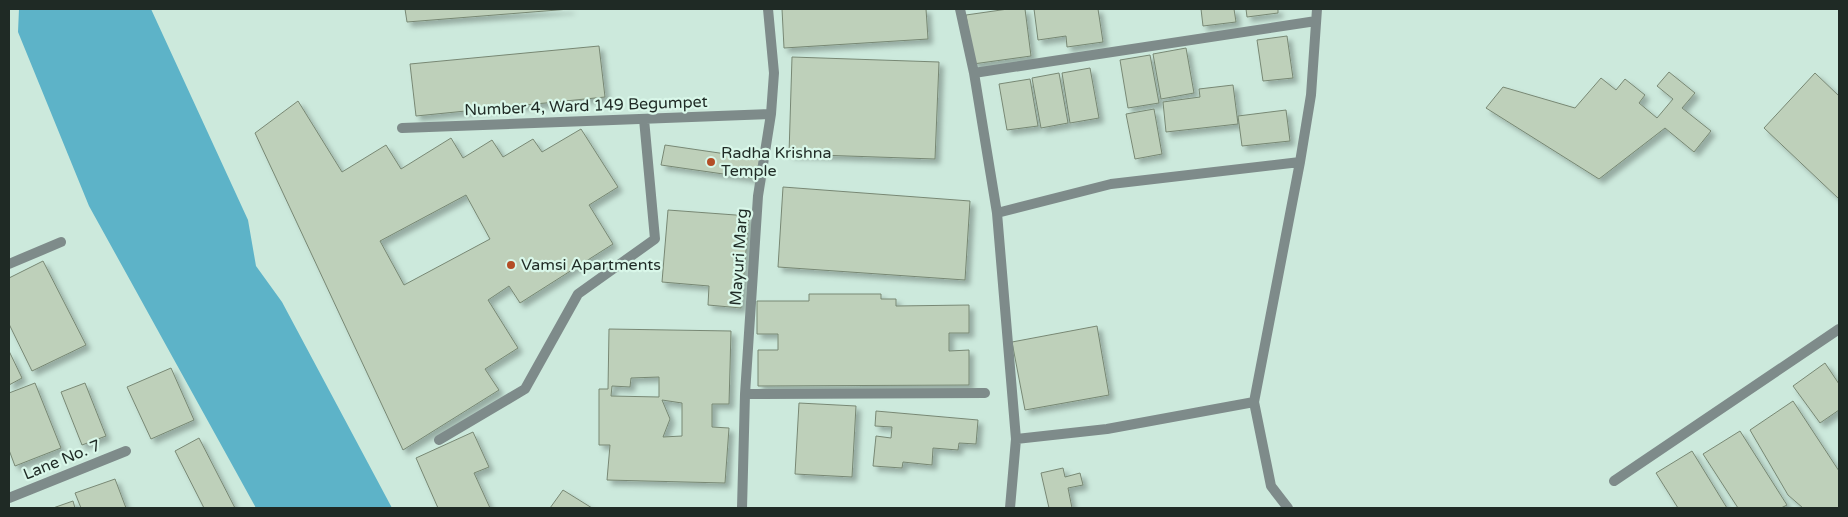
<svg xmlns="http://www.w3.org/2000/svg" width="1848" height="517" font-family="'Varela Round',sans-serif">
<defs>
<filter id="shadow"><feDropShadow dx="4.5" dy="4.5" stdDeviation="2.5" flood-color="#0004"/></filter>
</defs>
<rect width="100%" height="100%" fill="#cce9dc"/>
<!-- water -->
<path fill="#5db3c8" d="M 19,9 L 151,9 L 248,220 L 256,266 L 282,302 L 392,508 L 256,508 L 89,206 L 18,32 Z"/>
<!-- building -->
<path fill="#bed0ba" stroke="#788874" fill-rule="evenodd" filter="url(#shadow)" d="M 405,9 L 570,9 L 407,22 Z
M 782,9 L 926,9 L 928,39 L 784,48 Z
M 1008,9 L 1025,9 L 1031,56 L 973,64 L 966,15 Z
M 1034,9 L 1098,9 L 1103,42 L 1067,47 L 1066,36 L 1038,40 Z
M 1201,9 L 1234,9 L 1236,22 L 1203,26 Z
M 1246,9 L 1278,9 L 1278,13 L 1247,17 Z
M 1287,36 L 1293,78 L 1263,81 L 1257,40 Z
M 599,46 L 605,97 L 416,116 L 410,64 Z
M 1186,48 L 1194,93 L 1161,99 L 1153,54 Z
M 1150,55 L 1159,103 L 1128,108 L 1120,60 Z
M 792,57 L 939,62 L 935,159 L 789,154 Z
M 1090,68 L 1099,118 L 1070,123 L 1062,73 Z
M 1669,72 L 1695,93 L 1682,108 L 1711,131 L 1694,152 L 1665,128 L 1599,179 L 1486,108 L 1503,87 L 1575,108 L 1601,78 L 1616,90 L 1625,79 L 1645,95 L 1639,103 L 1657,118 L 1673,99 L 1657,86 Z
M 1059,73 L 1068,123 L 1041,128 L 1032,78 Z
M 1815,73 L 1839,96 L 1839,199 L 1764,128 Z
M 1030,79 L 1038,126 L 1007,130 L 999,84 Z
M 1233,85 L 1238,124 L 1166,132 L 1163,102 L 1200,97 L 1199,89 Z
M 298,101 L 342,172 L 386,145 L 401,169 L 451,138 L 463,158 L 492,140 L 503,157 L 533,139 L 542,152 L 581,129 L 618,187 L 589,205 L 613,244 L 520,303 L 509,286 L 488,300 L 518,348 L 485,369 L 499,390 L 403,450 L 255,133 ZM 466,195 L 490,239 L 404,285 L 380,241 Z
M 1154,109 L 1162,154 L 1135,159 L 1126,114 Z
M 1286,110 L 1290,141 L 1242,146 L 1238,116 Z
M 665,145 L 760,159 L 758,179 L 661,165 Z
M 783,187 L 970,201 L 965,280 L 778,267 Z
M 668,210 L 749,216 L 741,308 L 708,305 L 709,286 L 662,282 Z
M 43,261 L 86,345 L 32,371 L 9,324 L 9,278 Z
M 809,294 L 881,294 L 881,299 L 896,299 L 896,306 L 969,305 L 969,333 L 949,333 L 949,351 L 969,350 L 969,385 L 758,386 L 758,350 L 778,350 L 778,334 L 757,334 L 757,301 L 809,301 Z
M 1097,326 L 1109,395 L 1025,410 L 1012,342 Z
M 609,329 L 731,331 L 729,404 L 712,404 L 712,427 L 729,428 L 725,483 L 607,480 L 610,445 L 599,445 L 599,389 L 608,389 ZM 659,377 L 659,397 L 611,396 L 612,386 L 630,387 L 631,378 ZM 662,400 L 682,403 L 682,436 L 663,437 L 670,419 Z
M 9,351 L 22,378 L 9,385 Z
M 1825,363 L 1839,384 L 1839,410 L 1820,423 L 1793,386 Z
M 171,368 L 194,420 L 151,439 L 127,387 Z
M 35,383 L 61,448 L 15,466 L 9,450 L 9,393 Z
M 85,383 L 106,436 L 82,445 L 61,392 Z
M 1793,401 L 1839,471 L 1839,508 L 1803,508 L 1788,495 L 1750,430 Z
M 799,403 L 856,406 L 852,477 L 795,474 Z
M 876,411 L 978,420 L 976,444 L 959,443 L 958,450 L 933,448 L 932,465 L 903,462 L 902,468 L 873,466 L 876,436 L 891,438 L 892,427 L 875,426 Z
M 1740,431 L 1787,505 L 1781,508 L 1738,508 L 1703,454 Z
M 473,432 L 489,467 L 474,473 L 490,508 L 438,508 L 416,458 Z
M 199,438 L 235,508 L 204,508 L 175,451 Z
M 1692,451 L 1727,508 L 1678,508 L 1656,473 Z
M 1063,468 L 1065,477 L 1080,473 L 1083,485 L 1068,488 L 1072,508 L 1049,508 L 1041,473 Z
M 115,479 L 126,508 L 81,508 L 75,493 Z
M 563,490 L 592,508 L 550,508 Z
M 73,501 L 75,508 L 53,508 Z"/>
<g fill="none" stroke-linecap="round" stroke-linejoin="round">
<!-- street -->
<path stroke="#7e8b8a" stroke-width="10" d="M 960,9 L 974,73 L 997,213 L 1016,439 L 1010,508
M 974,73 L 1316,21
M 402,128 L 771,114
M 997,213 L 1111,184 L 1300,162
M 9,264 L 61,242
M 745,394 L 985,393
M 1254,402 L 1271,486 L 1288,508
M 1016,439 L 1107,429 L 1254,402 L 1300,162 L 1311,95 L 1317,9
M 439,440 L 525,389 L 578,294 L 655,239 L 644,119
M 1614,481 L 1839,329
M 9,498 L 126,451
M 742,508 L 745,394 L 758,196 L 771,114 L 774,73 L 768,9"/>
</g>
<!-- markers -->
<g fill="#b44d26" stroke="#d9f7e9" stroke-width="2">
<circle cx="711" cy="162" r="5"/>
<circle cx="511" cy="265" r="5"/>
</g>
<g text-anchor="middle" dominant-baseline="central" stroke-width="4.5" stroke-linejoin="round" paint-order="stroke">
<!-- street labels -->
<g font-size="16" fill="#1f2a25" stroke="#d9f7e9">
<text transform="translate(586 106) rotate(-2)">Number 4, Ward 149 Begumpet</text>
<text transform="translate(739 257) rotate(-86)">Mayuri Marg</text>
<text transform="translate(62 460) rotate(-22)">Lane No. 7</text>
</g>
<!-- poi labels -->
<g font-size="16" fill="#1f2a25" stroke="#d9f7e9" text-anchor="start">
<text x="721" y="153">Radha Krishna<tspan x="721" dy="18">Temple</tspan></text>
<text x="521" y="265">Vamsi Apartments</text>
</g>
</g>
<!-- border -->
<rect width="1848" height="517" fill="none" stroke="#1f2a25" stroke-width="20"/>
</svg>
